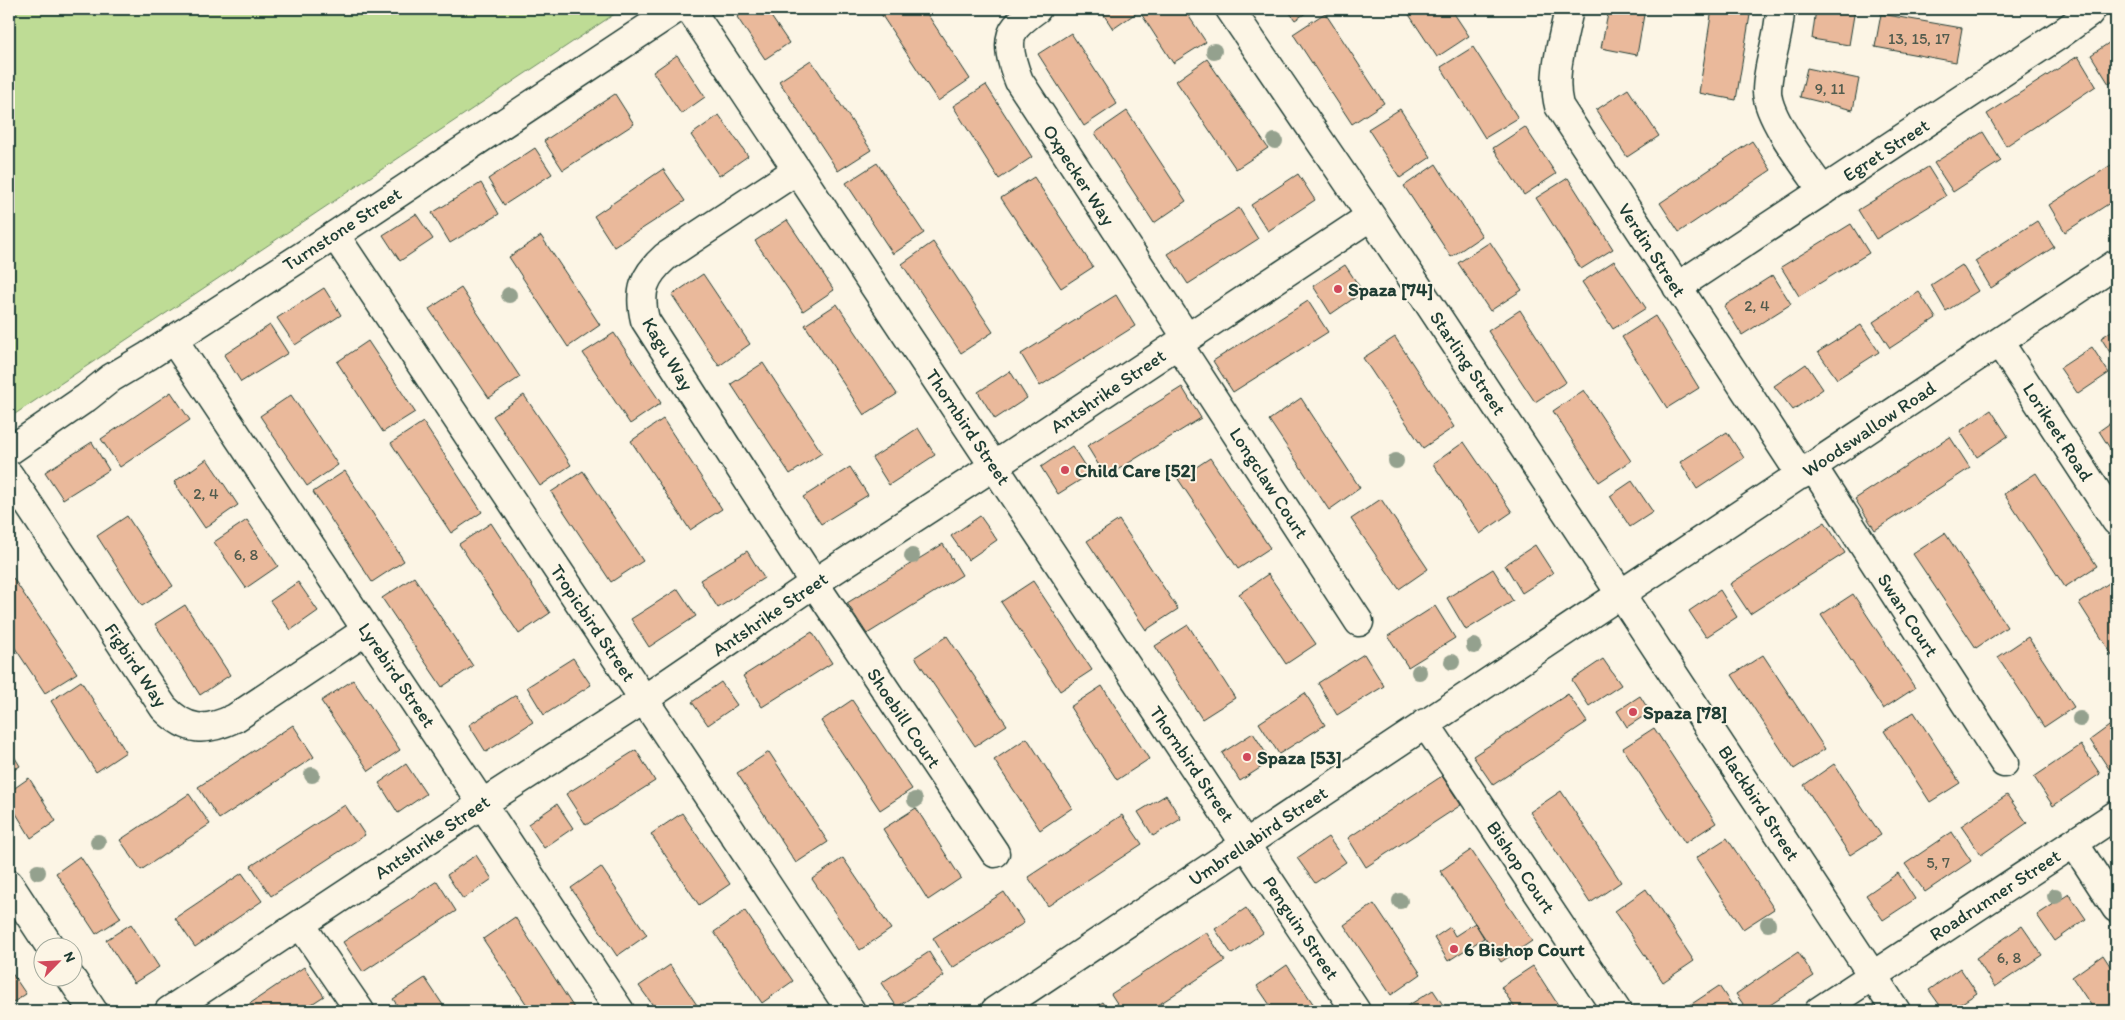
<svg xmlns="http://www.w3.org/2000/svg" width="2125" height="1020" font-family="Itim,sans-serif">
<rect width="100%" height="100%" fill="#fcf5e5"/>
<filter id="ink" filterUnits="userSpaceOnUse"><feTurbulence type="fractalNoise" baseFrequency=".02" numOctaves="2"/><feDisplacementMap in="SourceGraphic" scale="10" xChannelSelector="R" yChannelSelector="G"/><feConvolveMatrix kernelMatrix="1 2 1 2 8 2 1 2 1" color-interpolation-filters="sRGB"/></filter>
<g filter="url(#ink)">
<!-- green -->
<path fill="#bedc95" stroke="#6e8c64" d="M 22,9 L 622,9 L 9,418 L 9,18 Z"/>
<!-- building -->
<path fill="#eab99b" stroke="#1f3d34" d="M 748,9 L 766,9 L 789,43 L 765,59 L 737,17 Z
M 883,9 L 924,9 L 970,79 L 938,101 L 879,11 Z
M 1100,9 L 1133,9 L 1136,13 L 1113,29 Z
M 1138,9 L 1184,9 L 1206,42 L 1173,63 Z
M 1287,9 L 1312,9 L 1295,20 Z
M 1408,9 L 1451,9 L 1469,36 L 1437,57 L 1406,10 Z
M 1609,9 L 1645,9 L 1637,55 L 1601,48 Z
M 1712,9 L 1750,15 L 1736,100 L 1699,93 Z
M 1816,9 L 1855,9 L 1849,45 L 1812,39 Z
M 1325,13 L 1384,103 L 1352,124 L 1293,34 Z
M 1881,14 L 1962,28 L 1956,62 L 1875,47 Z
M 1071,33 L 1117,104 L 1084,126 L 1038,54 Z
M 2116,38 L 2116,79 L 2109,84 L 2091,55 Z
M 1473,47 L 1518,118 L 1485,138 L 1441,67 Z
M 677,55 L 705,97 L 681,114 L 653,72 Z
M 2078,56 L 2096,86 L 2006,146 L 1987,114 Z
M 1207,59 L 1268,148 L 1236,169 L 1176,81 Z
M 811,60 L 871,150 L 838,171 L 779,81 Z
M 1807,68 L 1859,79 L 1853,110 L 1800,97 Z
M 986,85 L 1032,157 L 999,179 L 953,106 Z
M 1628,89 L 1659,136 L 1627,157 L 1596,110 Z
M 615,94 L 634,124 L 563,170 L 544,141 Z
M 1400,109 L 1431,157 L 1400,178 L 1368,129 Z
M 1127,111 L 1186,201 L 1154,223 L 1095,133 Z
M 719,115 L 748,156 L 719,176 L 691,135 Z
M 1525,127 L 1556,174 L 1524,195 L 1493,148 Z
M 1983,132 L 2001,161 L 1953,192 L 1934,163 Z
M 1752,141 L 1771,170 L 1679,232 L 1660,203 Z
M 535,148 L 552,174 L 504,205 L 488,179 Z
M 877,163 L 924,233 L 893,254 L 846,183 Z
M 1436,164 L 1482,236 L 1451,257 L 1404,186 Z
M 2111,165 L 2116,174 L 2116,199 L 2065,232 L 2049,205 Z
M 1928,167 L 1946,196 L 1876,239 L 1858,210 Z
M 663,169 L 685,201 L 614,247 L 594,216 Z
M 1298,174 L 1315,200 L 1268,231 L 1251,205 Z
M 1034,177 L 1093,267 L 1061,288 L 1001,198 Z
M 1568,178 L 1613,249 L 1581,269 L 1536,198 Z
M 481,183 L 499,214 L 450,243 L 432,213 Z
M 1239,208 L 1258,239 L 1188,284 L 1168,254 Z
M 416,214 L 433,239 L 400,261 L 383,235 Z
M 787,220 L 834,290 L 803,311 L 755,241 Z
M 2037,221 L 2054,247 L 1991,288 L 1975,261 Z
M 1851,224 L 1869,253 L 1799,296 L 1781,267 Z
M 541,236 L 600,325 L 568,347 L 509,257 Z
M 933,242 L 993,332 L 961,353 L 902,264 Z
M 1490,242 L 1522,290 L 1490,311 L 1458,263 Z
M 1614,261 L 1646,308 L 1613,329 L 1582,282 Z
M 1345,265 L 1363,292 L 1331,314 L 1313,286 Z
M 1962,265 L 1978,291 L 1946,311 L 1931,285 Z
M 703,274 L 750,344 L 719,366 L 672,295 Z
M 1773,275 L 1791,304 L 1742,335 L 1724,306 Z
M 324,288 L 341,315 L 295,345 L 277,318 Z
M 461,288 L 520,377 L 489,398 L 429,309 Z
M 1919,292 L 1936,318 L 1890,348 L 1873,322 Z
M 1116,295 L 1135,326 L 1040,386 L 1021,354 Z
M 1308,301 L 1328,332 L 1233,392 L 1213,361 Z
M 837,304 L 897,394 L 864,415 L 805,325 Z
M 1520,310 L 1566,382 L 1535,402 L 1488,331 Z
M 1655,316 L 1699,388 L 1667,408 L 1622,337 Z
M 270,325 L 288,353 L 241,382 L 224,355 Z
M 1861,325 L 1879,352 L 1837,379 L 1818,352 Z
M 2116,328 L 2116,362 L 2101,338 Z
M 614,333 L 661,403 L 630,424 L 583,353 Z
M 1395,337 L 1454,427 L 1423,448 L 1363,358 Z
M 368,341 L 415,412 L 383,432 L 337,362 Z
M 2092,347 L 2109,373 L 2078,394 L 2060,368 Z
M 763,363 L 822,453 L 790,474 L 731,384 Z
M 1806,364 L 1823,389 L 1793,410 L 1774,386 Z
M 1010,371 L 1027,398 L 995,419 L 978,392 Z
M 1182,387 L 1201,418 L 1106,477 L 1087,446 Z
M 1584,390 L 1631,461 L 1599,482 L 1553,411 Z
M 171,392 L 190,420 L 120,467 L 101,439 Z
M 291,395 L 338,465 L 307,486 L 260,416 Z
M 524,395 L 571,465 L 540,486 L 493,416 Z
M 1301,398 L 1360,488 L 1329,510 L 1269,420 Z
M 1991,410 L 2008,436 L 1977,457 L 1960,431 Z
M 663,419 L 722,509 L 690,530 L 631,441 Z
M 2116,419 L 2116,458 L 2099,431 Z
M 423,422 L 482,512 L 451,533 L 391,443 Z
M 918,428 L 935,455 L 889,485 L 872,458 Z
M 1727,432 L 1744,458 L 1697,489 L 1680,462 Z
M 1950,437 L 1970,468 L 1875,530 L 1855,499 Z
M 92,442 L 109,470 L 63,499 L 45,472 Z
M 1464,442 L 1512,512 L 1480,534 L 1433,464 Z
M 1072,446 L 1090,474 L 1058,494 L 1041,467 Z
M 1210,458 L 1270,548 L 1238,569 L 1178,479 Z
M 207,459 L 238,505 L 205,528 L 174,482 Z
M 850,467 L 868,495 L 821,524 L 803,497 Z
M 345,471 L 404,561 L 372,582 L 313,492 Z
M 583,471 L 643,561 L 611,582 L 551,492 Z
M 2036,473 L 2097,566 L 2065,587 L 2004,494 Z
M 1632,481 L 1653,512 L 1630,527 L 1610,496 Z
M 1381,499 L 1428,569 L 1399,589 L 1351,519 Z
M 127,516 L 173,586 L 142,606 L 97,536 Z
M 980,516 L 997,540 L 968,560 L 951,536 Z
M 247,520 L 278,566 L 246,588 L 214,542 Z
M 1119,520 L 1178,609 L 1146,630 L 1087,541 Z
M 1825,522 L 1845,553 L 1750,614 L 1730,584 Z
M 491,523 L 550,613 L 519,634 L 459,544 Z
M 1945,533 L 2007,627 L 1976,648 L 1913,554 Z
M 943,544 L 962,575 L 867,634 L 847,603 Z
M 1535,545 L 1553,573 L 1522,593 L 1505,565 Z
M 747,551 L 764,578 L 718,608 L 700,580 Z
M 1493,569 L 1513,601 L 1466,630 L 1447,598 Z
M 1268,574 L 1316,644 L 1286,664 L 1239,594 Z
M 414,577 L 473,666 L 442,687 L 382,598 Z
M 13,578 L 77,673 L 45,693 L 9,639 L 9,581 Z
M 1033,581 L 1092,670 L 1060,691 L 1001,602 Z
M 298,582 L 318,611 L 291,630 L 270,601 Z
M 2109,583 L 2116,594 L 2116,661 L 2079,603 Z
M 678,589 L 696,616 L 649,647 L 631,619 Z
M 1720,590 L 1737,617 L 1706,637 L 1689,611 Z
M 1853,594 L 1915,688 L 1883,709 L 1821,615 Z
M 185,605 L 230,675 L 200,695 L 155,624 Z
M 1435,606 L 1455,638 L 1408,667 L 1388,636 Z
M 1188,625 L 1235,698 L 1202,719 L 1155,646 Z
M 812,632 L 832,663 L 762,707 L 743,676 Z
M 947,636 L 1007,725 L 975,746 L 915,657 Z
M 2028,637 L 2074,707 L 2044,727 L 1998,657 Z
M 1364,654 L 1384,686 L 1337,715 L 1318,683 Z
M 1763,655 L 1825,749 L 1794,769 L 1732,675 Z
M 573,658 L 591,685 L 544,715 L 527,687 Z
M 1603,659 L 1621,685 L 1589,706 L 1572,680 Z
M 353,680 L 400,750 L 369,771 L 321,701 Z
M 81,681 L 126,752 L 96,772 L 51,701 Z
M 721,682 L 737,705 L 708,725 L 692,702 Z
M 1102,686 L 1149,759 L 1117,780 L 1070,707 Z
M 1305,693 L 1325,725 L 1279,754 L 1259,723 Z
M 1568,694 L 1587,722 L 1493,785 L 1473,756 Z
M 516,695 L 533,722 L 486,752 L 469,725 Z
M 1640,696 L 1650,712 L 1627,727 L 1617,711 Z
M 852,700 L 912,789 L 880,810 L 821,721 Z
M 1914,712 L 1960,783 L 1930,802 L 1884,731 Z
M 2116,721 L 2116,764 L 2109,769 L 2090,740 Z
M 293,725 L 314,757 L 219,819 L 198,787 Z
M 1654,728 L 1716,823 L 1685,843 L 1623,748 Z
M 1253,733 L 1271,761 L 1240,781 L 1222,753 Z
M 1027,738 L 1072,808 L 1040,830 L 994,760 Z
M 2081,745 L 2100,774 L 2053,806 L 2034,777 Z
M 9,748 L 20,766 L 9,773 Z
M 636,750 L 655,781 L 586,825 L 566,794 Z
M 769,752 L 828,842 L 796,863 L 737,773 Z
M 406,764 L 426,794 L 398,813 L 379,783 Z
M 1834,764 L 1881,835 L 1850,855 L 1804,785 Z
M 1442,776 L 1461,805 L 1366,867 L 1348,838 Z
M 29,778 L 56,821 L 31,838 L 9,802 L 9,792 Z
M 1561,791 L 1621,882 L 1590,903 L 1530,812 Z
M 189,794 L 210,824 L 141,870 L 120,840 Z
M 1166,795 L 1181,819 L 1153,836 L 1138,812 Z
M 2007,795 L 2027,823 L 1981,855 L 1961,826 Z
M 557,804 L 573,828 L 544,848 L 528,824 Z
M 345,805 L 365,835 L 271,896 L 251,866 Z
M 916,808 L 961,878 L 928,900 L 883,829 Z
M 682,813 L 730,884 L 699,905 L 651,834 Z
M 1122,815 L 1142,844 L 1048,906 L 1028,877 Z
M 1952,832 L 1971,861 L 1925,892 L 1905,864 Z
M 1328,837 L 1346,862 L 1315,883 L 1297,858 Z
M 1727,838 L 1774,909 L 1743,929 L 1696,858 Z
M 1471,850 L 1532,941 L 1501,962 L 1440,871 Z
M 476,855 L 492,879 L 463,899 L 447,875 Z
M 80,856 L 121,918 L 96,934 L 56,873 Z
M 843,858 L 891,929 L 860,950 L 812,879 Z
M 601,867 L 647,935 L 617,956 L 571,888 Z
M 242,873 L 262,901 L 195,947 L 175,918 Z
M 1898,873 L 1915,899 L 1883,920 L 1866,895 Z
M 437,881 L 456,911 L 363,972 L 343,942 Z
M 1646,889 L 1694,961 L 1663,982 L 1615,911 Z
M 1004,892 L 1024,923 L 952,968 L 933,938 Z
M 2069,894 L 2086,919 L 2055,941 L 2037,915 Z
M 1374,904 L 1421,974 L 1391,995 L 1344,925 Z
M 1246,908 L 1263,933 L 1232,954 L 1215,929 Z
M 745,911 L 793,981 L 762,1003 L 714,932 Z
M 515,917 L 576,1011 L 531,1011 L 483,939 Z
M 1475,923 L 1484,938 L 1448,961 L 1434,938 L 1450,927 L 1455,936 Z
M 131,924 L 159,967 L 134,983 L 106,940 Z
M 2022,926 L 2042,955 L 1995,987 L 1976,958 Z
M 1206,932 L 1225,961 L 1149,1011 L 1122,1011 L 1111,994 Z
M 929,952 L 944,976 L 897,1007 L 881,983 Z
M 1798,952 L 1814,976 L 1761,1011 L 1748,1011 L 1736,994 Z
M 2103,955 L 2116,975 L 2116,1011 L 2095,1011 L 2072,977 Z
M 670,965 L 701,1011 L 657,1011 L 639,986 Z
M 1287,965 L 1318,1011 L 1274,1011 L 1257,986 Z
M 1533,966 L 1562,1011 L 1517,1011 L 1501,987 Z
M 304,967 L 324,996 L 301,1011 L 239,1011 Z
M 1960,968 L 1977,993 L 1950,1011 L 1944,1011 L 1929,990 Z
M 9,969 L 26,994 L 9,1005 Z
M 425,978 L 447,1011 L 401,1011 L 393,999 Z
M 1719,986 L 1736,1011 L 1681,1011 Z
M 1433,990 L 1447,1011 L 1402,1011 L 1401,1010 Z
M 1103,1002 L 1109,1011 L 1089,1011 Z"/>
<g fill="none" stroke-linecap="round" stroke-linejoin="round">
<!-- street casing -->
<g stroke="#1f3d34" stroke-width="31">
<path id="street" d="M 690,9 L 1356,1011
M 1037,9 C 1030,14 1022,20 1016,27 C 1004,41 1013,66 1019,81 L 1187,338
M 1230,9 L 1371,216 L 1896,1011
M 1569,9 C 1563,40 1551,75 1559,106 L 1801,475
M 1780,9 C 1780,37 1767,64 1767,92 C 1768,119 1807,168 1823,191
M 797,170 L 665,257 C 644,276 638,291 645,320 L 814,583 L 995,853
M 335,235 L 851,1011
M 1677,287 L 2059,35 L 2088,14 L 2092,9
M 173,339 L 620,1011
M 1999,342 L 2116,521
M 1178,344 L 1359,622
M 9,451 L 86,398 L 111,378 L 148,356 L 335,235 L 676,9
M 1813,467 L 2004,763
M 9,475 L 164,708 C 188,732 205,732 235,718 L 367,630
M 1425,723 L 1617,1011
M 2074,843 L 2116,908
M 9,884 L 51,948
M 301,925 L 360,1011
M 71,978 L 93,1011
M 169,1011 L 482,804 L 643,700 L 814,583 L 994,466 L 1371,216
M 995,1011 L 2116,264
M 1819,1011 L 2116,815"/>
</g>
<!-- street -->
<use href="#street" stroke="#fcf5e5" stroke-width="28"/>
</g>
<!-- trees -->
<g fill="#94a18e">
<circle cx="1214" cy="51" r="8"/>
<circle cx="1275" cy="141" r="8"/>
<circle cx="509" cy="295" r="8"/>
<circle cx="1396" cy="461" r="8"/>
<circle cx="912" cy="556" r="8"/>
<circle cx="1474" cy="646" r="8"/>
<circle cx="1452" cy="662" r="8"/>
<circle cx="1419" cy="672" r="8"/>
<circle cx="2080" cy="719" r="8"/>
<circle cx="312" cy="775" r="8"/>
<circle cx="915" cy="800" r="8"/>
<circle cx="98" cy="842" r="8"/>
<circle cx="38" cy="872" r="8"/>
<circle cx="2055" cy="896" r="8"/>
<circle cx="1400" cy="901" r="8"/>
<circle cx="1768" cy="924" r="8"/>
</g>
</g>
<!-- markers -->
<g fill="#d1495b" stroke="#fcf5e5" stroke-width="2">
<circle cx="1338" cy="289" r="5"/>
<circle cx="1065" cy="470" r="5"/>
<circle cx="1633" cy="712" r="5"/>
<circle cx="1247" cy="757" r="5"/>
<circle cx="1454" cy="949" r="5"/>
</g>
<g text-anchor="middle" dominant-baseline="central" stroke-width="4" stroke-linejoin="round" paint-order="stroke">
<!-- number labels -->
<g font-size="16" fill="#525c4e">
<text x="1919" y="38">13, 15, 17</text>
<text x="1830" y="88">9, 11</text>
<text x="1757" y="305">2, 4</text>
<text x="206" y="493">2, 4</text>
<text x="246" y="554">6, 8</text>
<text x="1938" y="862">5, 7</text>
<text x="2009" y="957">6, 8</text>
</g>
<!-- street labels -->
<g font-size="19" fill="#1f3d34" stroke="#fcf5e5">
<text transform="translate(1886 150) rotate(-33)">Egret Street</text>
<text transform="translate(1079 175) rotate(57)">Oxpecker Way</text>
<text transform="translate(342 229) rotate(-33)">Turnstone Street</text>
<text transform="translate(1652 250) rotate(57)">Verdin Street</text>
<text transform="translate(668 354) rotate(59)">Kagu Way</text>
<text transform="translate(1468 363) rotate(56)">Starling Street</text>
<text transform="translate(1108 391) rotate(-34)">Antshrike Street</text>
<text transform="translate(968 427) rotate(56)">Thornbird Street</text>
<text transform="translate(1869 429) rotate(-34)">Woodswallow Road</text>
<text transform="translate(2058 432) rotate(57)">Lorikeet Road</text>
<text transform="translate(1269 483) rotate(57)">Longclaw Court</text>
<text transform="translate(770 614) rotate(-34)">Antshrike Street</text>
<text transform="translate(1908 615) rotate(57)">Swan Court</text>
<text transform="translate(593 623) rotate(56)">Tropicbird Street</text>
<text transform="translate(136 665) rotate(56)">Figbird Way</text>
<text transform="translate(397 675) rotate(56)">Lyrebird Street</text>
<text transform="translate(904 718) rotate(56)">Shoebill Court</text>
<text transform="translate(1192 764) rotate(56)">Thornbird Street</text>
<text transform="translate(1759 803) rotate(57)">Blackbird Street</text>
<text transform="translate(1258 836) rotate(-34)">Umbrellabird Street</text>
<text transform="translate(432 837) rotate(-34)">Antshrike Street</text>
<text transform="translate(1521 867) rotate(56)">Bishop Court</text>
<text transform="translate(1995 895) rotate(-33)">Roadrunner Street</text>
<text transform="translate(1301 928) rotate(56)">Penguin Street</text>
</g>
<!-- poi labels -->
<g font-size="19" font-weight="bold" fill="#1f3d34" stroke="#fcf5e5" text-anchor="start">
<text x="1348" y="289">Spaza [74]</text>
<text x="1075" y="470">Child Care [52]</text>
<text x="1643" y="712">Spaza [78]</text>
<text x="1257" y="757">Spaza [53]</text>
<text x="1464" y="949">6 Bishop Court</text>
</g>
</g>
<!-- margin -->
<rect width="2125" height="1020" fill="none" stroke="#fcf5e5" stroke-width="30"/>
<rect x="15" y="15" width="2095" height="990" fill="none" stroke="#1f3d34" stroke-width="2" filter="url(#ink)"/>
<!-- north arrow -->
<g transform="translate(58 962) rotate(66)"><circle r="24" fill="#fcf5e5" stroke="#a4ab9e"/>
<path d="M0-4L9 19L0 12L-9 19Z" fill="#d1495b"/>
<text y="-8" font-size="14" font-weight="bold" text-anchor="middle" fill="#1f3d34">N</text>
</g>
</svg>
